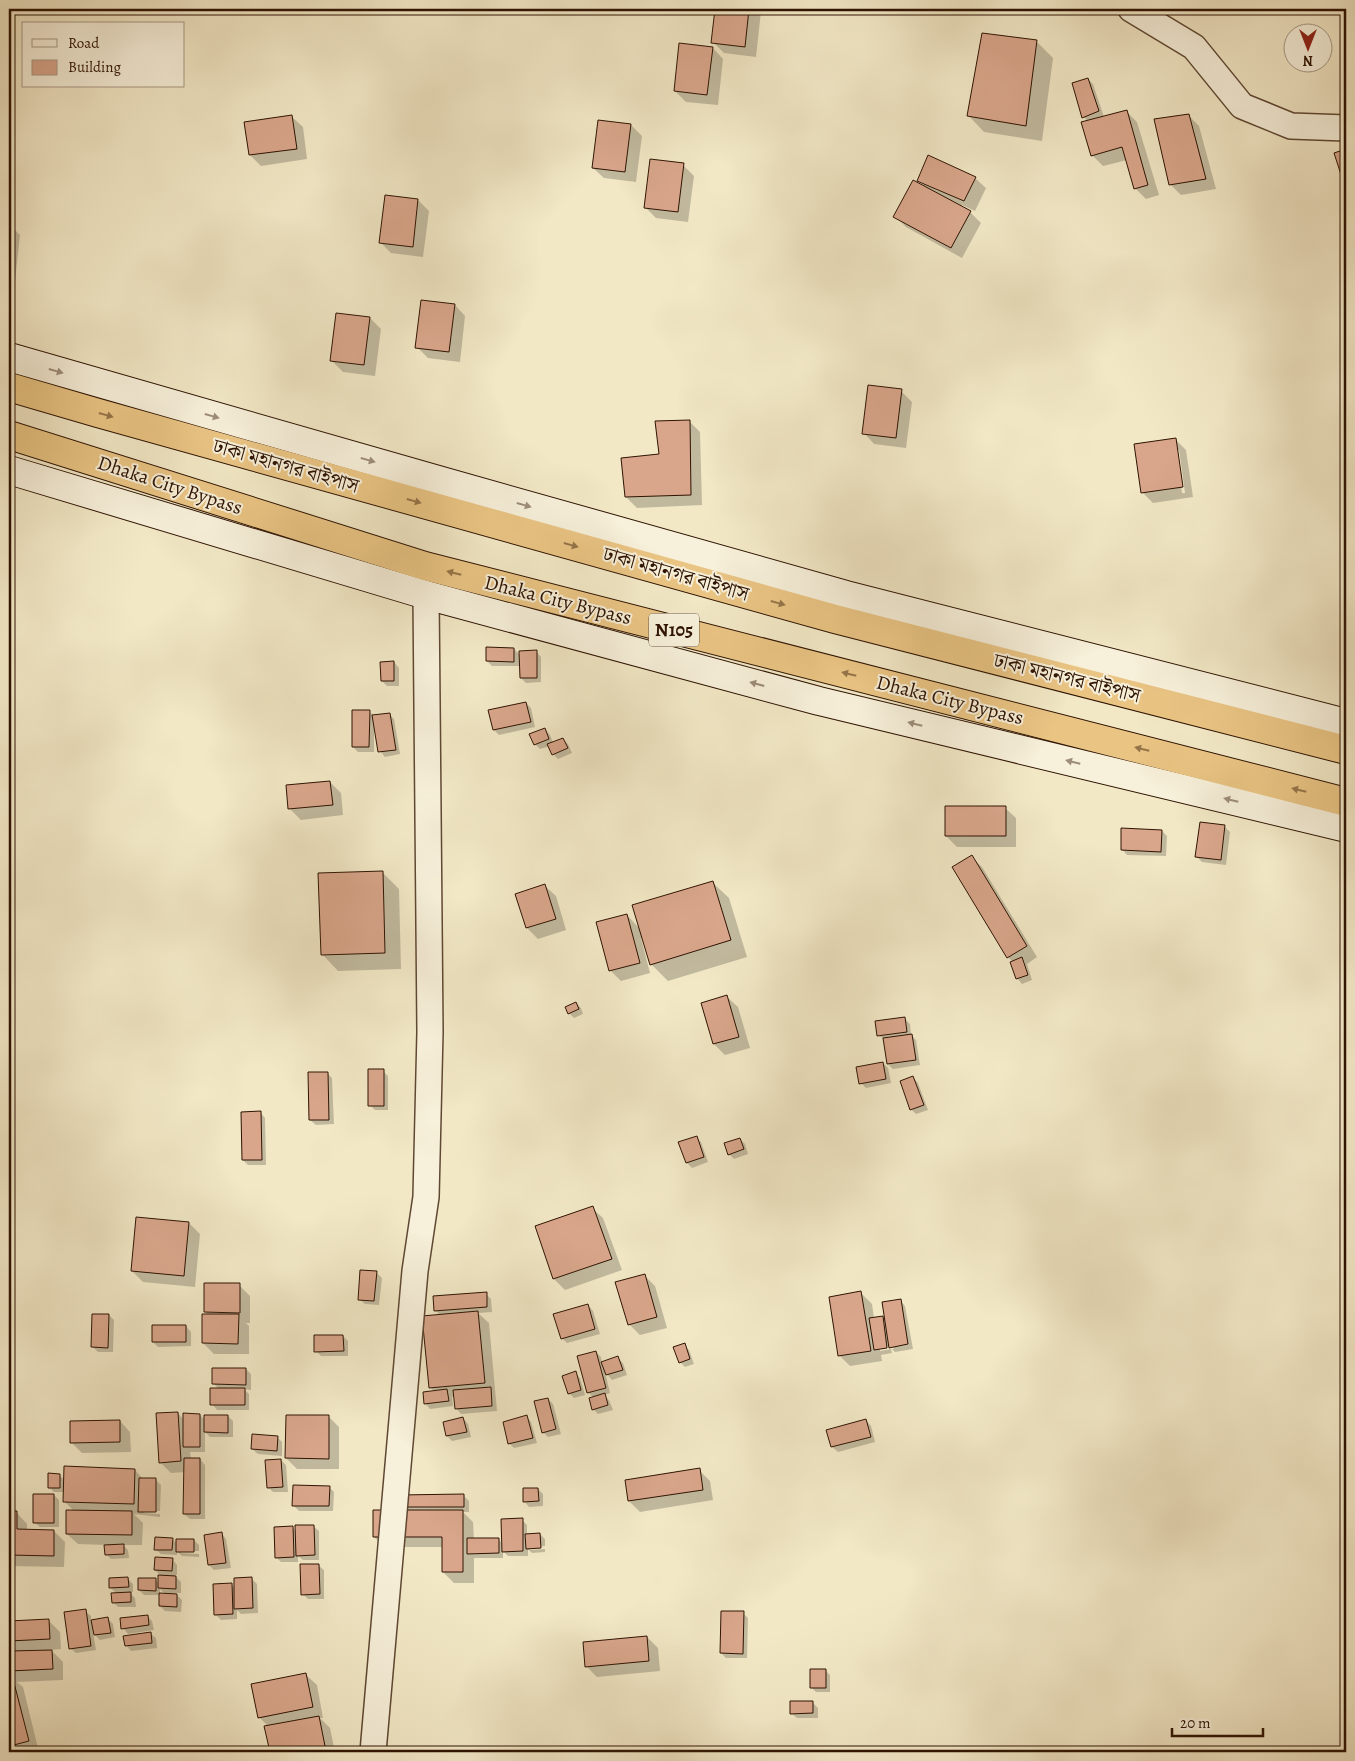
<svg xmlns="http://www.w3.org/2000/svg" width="1355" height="1761" font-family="Alegreya,'Noto Serif Bengali',serif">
<rect width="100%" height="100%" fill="#f2e8c6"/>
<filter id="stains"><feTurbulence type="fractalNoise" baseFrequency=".004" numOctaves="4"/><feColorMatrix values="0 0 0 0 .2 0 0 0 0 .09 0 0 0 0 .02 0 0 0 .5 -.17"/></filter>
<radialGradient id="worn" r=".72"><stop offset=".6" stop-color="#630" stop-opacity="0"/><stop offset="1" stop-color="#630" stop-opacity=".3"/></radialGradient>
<!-- shadow -->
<path fill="#0003" fill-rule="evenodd" d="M 716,9 L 759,9 L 761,11 L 756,57 L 724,53 L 713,42 Z
M 1037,42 L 1053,58 L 1042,141 L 984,132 L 968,115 Z
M 713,48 L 723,59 L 718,105 L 686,102 L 675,91 Z
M 1088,79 L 1093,84 L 1104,117 L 1126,111 L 1137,122 L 1159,195 L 1146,199 L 1135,188 L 1127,160 L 1103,166 L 1092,155 L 1088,122 L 1084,117 Z
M 1188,115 L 1199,126 L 1216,189 L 1181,195 L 1170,184 Z
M 292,117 L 303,127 L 307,159 L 261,166 L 250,155 Z
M 599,122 L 631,125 L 642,136 L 636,182 L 604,178 L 593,168 Z
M 683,165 L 694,176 L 688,222 L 656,218 L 645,207 Z
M 975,178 L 986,188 L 975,211 L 962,205 L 961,207 L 970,212 L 981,223 L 962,258 L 906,227 L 895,216 L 925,187 L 919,180 Z
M 418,200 L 429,211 L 423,257 L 391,253 L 380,242 Z
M 9,224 L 20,235 L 15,281 L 9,280 Z
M 455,305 L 465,316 L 460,362 L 428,358 L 417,347 Z
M 370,318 L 381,329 L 375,376 L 343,372 L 332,361 Z
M 901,391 L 912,402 L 906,448 L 874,444 L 864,433 Z
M 689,421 L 700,432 L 702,505 L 637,508 L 626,497 Z
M 1175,439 L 1186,450 L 1193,497 L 1153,503 L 1142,492 ZM 1176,450 L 1179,450 L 1185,493 L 1182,493 Z
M 514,649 L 521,656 L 536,651 L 541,657 L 541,682 L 526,683 L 521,678 L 521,666 L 492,666 L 487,661 Z
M 394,662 L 399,668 L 399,686 L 387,686 L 382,681 Z
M 526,703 L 531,708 L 535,727 L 499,735 L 494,730 L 490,711 Z
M 369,711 L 374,716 L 389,714 L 394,719 L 400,754 L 385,757 L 380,751 L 374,727 L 374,752 L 358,752 L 353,747 Z
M 545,729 L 550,735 L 553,743 L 563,739 L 568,744 L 572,753 L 558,759 L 553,754 L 550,746 L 540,749 L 535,744 Z
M 330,782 L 341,793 L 343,815 L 301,820 L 290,809 Z
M 1005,808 L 1016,818 L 1016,847 L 957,847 L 946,836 Z
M 1201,824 L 1225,827 L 1230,832 L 1226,865 L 1202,862 L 1197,857 Z
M 1162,831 L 1167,836 L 1166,856 L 1127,855 L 1122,849 Z
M 971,856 L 982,867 L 1037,957 L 1027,964 L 1032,980 L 1022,984 L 1017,978 L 1013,962 L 1008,957 Z
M 382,872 L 399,889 L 401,969 L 338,971 L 322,954 Z
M 712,882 L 729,898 L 747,957 L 668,981 L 651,964 L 643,938 L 641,938 L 650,973 L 621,981 L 610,970 L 627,915 L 640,929 Z
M 545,886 L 556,896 L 566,930 L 538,939 L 527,928 Z
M 727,997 L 738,1007 L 750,1048 L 725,1055 L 714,1044 L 702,1004 Z
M 576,1003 L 581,1008 L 583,1014 L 574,1018 L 569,1013 Z
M 905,1019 L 910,1024 L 911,1035 L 916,1040 L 920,1065 L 893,1069 L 888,1064 L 885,1040 L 878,1035 Z
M 883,1063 L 888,1068 L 891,1083 L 866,1088 L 861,1083 Z
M 383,1071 L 388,1076 L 388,1110 L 375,1110 L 370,1105 Z
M 327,1073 L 332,1078 L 334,1124 L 316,1125 L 310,1120 Z
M 913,1077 L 918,1083 L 928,1110 L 916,1114 L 911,1109 Z
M 260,1112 L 265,1118 L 266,1165 L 248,1165 L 243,1160 Z
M 696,1137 L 701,1142 L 708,1162 L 692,1168 L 687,1163 L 680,1143 Z
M 740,1139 L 745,1144 L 748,1154 L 734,1159 L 729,1154 Z
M 592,1208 L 603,1218 L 622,1270 L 565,1290 L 554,1279 L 536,1226 Z
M 189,1223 L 200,1234 L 195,1287 L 143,1282 L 132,1271 Z
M 377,1273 L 382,1278 L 379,1305 L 365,1304 L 359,1299 Z
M 644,1275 L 655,1286 L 667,1328 L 640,1335 L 629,1324 Z
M 239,1285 L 250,1296 L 250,1323 L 246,1323 L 249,1326 L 249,1354 L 214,1354 L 203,1343 L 208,1315 L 205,1312 Z
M 861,1293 L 872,1304 L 874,1318 L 882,1317 L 886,1321 L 900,1300 L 905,1306 L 913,1349 L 895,1352 L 892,1349 L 894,1349 L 893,1346 L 880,1348 L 880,1351 L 891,1349 L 892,1353 L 881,1355 L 882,1361 L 850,1366 L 839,1355 Z
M 486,1294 L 491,1299 L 492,1312 L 478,1313 L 489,1323 L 497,1411 L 461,1414 L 456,1408 L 455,1397 L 452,1397 L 453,1406 L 430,1409 L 425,1403 L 435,1392 L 430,1387 L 441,1316 L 435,1310 Z
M 588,1305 L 593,1311 L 600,1334 L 567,1343 L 562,1338 Z
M 109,1315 L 114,1320 L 113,1352 L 98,1352 L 93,1347 Z
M 186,1326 L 191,1332 L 191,1346 L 158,1347 L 153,1342 Z
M 343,1336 L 348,1341 L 348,1356 L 321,1356 L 316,1351 Z
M 684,1345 L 689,1350 L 694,1364 L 685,1367 L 680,1362 Z
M 596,1352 L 601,1357 L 602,1363 L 618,1358 L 623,1363 L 627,1375 L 612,1380 L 605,1372 L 610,1393 L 604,1395 L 609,1400 L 613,1410 L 598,1414 L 593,1409 L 594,1398 L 588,1392 Z
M 246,1369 L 251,1374 L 251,1390 L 244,1389 L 249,1394 L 249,1410 L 217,1410 L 212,1404 L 219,1389 L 214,1384 Z
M 575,1373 L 580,1378 L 585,1395 L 574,1398 L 569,1393 Z
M 548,1399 L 553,1404 L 561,1434 L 548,1437 L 543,1432 Z
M 178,1413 L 184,1420 L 200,1415 L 205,1420 L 228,1416 L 233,1421 L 233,1437 L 210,1437 L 205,1432 L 205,1452 L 190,1452 L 191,1459 L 200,1459 L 205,1465 L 205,1519 L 190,1519 L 184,1514 L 185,1472 L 171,1473 L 160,1462 Z
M 328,1416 L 339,1427 L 339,1469 L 297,1469 L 286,1458 Z
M 526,1416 L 531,1422 L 537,1443 L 514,1448 L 509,1443 Z
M 463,1418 L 468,1424 L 471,1437 L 452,1441 L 447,1436 Z
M 866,1420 L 871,1426 L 875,1442 L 838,1452 L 832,1447 Z
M 120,1421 L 130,1432 L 131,1452 L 82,1453 L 71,1442 Z
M 277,1437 L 282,1442 L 282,1456 L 258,1454 L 252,1449 Z
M 281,1460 L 286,1465 L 288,1492 L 273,1492 L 268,1487 Z
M 135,1470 L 144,1480 L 156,1480 L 161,1485 L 160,1511 L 144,1511 L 144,1513 L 160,1514 L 160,1517 L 134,1514 L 143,1523 L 142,1545 L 123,1545 L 128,1550 L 129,1558 L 111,1559 L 106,1554 L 106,1545 L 78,1544 L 67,1534 L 74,1511 L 64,1501 L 64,1492 L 54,1492 L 49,1487 L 59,1475 L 65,1480 Z
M 699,1470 L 710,1481 L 713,1500 L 640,1512 L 629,1501 L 626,1481 Z
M 329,1487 L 334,1492 L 333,1511 L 299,1511 L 293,1505 Z
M 538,1489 L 543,1494 L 543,1506 L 529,1507 L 524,1501 Z
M 54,1495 L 59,1500 L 59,1527 L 40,1527 L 34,1522 Z
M 464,1496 L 469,1501 L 469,1512 L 463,1512 L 473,1522 L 474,1539 L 498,1539 L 503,1544 L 522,1520 L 527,1525 L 527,1535 L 540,1534 L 545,1539 L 545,1546 L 530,1547 L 530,1550 L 545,1549 L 545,1552 L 532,1553 L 528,1549 L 528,1556 L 508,1556 L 503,1551 L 503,1558 L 474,1558 L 474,1583 L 454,1583 L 443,1572 L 443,1547 L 385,1547 L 374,1537 L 400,1507 Z
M 9,1513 L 17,1513 L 27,1524 L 27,1531 L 54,1531 L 65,1542 L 64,1567 L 9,1566 Z
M 313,1526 L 319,1531 L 319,1560 L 303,1560 L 298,1556 L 298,1562 L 281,1562 L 276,1557 L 292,1527 L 297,1532 Z
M 221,1533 L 226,1539 L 231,1568 L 214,1570 L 209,1565 Z
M 172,1539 L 177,1544 L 194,1540 L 199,1545 L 199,1551 L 181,1551 L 181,1553 L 199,1554 L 199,1557 L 182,1556 L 177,1551 L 177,1555 L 161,1554 L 155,1549 Z
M 172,1559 L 177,1565 L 177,1575 L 174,1575 L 181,1582 L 181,1593 L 175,1593 L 182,1600 L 181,1612 L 165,1611 L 160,1606 L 160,1595 L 144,1595 L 139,1590 L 155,1580 L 159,1583 L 162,1577 L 155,1570 ZM 160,1589 L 166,1595 L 160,1595 Z
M 318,1565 L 324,1570 L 324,1599 L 308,1599 L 303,1594 Z
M 128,1579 L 133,1584 L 133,1592 L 129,1592 L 135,1598 L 136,1607 L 118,1607 L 113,1602 L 117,1594 L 111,1588 Z
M 252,1579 L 257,1584 L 258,1613 L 241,1614 L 237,1610 L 237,1619 L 221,1620 L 215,1614 L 231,1585 L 235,1588 Z
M 85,1611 L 91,1616 L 91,1621 L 108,1619 L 113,1624 L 115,1637 L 100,1640 L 93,1633 L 96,1650 L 76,1653 L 70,1648 Z
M 743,1613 L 748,1618 L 747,1658 L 726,1658 L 721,1653 Z
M 147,1616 L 152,1621 L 154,1630 L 128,1634 L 123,1628 Z
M 49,1621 L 60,1632 L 61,1649 L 51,1650 L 63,1662 L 63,1680 L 17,1682 L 23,1687 L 39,1752 L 19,1752 L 13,1747 L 15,1752 L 9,1752 L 9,1622 Z
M 150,1633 L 156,1638 L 157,1648 L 131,1651 L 126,1645 Z
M 647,1637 L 658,1648 L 660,1671 L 597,1677 L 586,1666 Z
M 825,1670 L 830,1675 L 830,1692 L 816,1692 L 811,1687 Z
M 306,1675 L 317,1685 L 323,1718 L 320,1718 L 330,1728 L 335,1752 L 271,1752 L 266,1727 L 269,1727 L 259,1717 Z
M 813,1703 L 818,1708 L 818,1718 L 797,1718 L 791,1713 Z
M 913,1750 L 915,1752 L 901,1752 L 901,1751 Z"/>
<!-- building -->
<path fill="#d9a68b" stroke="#2e1302" d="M 715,9 L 749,9 L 745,47 L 711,43 Z
M 982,33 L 1037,40 L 1026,126 L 967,116 Z
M 679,43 L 713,47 L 707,95 L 674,91 Z
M 1088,78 L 1099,111 L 1082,118 L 1072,83 Z
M 1127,110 L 1148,185 L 1134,189 L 1122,147 L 1091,156 L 1081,122 Z
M 1189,114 L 1206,179 L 1169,185 L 1154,119 Z
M 292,115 L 297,149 L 249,155 L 244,122 Z
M 598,120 L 631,124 L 625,172 L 592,168 Z
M 1346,149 L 1346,190 L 1334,153 Z
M 928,155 L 976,177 L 964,201 L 917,181 Z
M 650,159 L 684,163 L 678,212 L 644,208 Z
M 913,180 L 971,211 L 951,248 L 893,217 Z
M 385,195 L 418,199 L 413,247 L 379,243 Z
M 421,300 L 455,304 L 449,352 L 415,348 Z
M 336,313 L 370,317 L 364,365 L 330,361 Z
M 868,385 L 902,389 L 896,438 L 862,434 Z
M 690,420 L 691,495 L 625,497 L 621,458 L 659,454 L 655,421 Z
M 1176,438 L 1183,487 L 1141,493 L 1134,444 Z
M 486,647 L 514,648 L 514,662 L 486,661 Z
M 537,650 L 537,678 L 520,678 L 519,651 Z
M 394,661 L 394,681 L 381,681 L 380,662 Z
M 526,702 L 531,722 L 493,730 L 488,710 Z
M 352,710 L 370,710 L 369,747 L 352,747 Z
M 390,713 L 396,750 L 378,752 L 372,715 Z
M 545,728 L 549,739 L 534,745 L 529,734 Z
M 563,738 L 568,748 L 552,755 L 547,744 Z
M 330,781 L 333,805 L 288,809 L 286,785 Z
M 945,806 L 1006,806 L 1006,836 L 945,836 Z
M 1200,822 L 1225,825 L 1221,860 L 1195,857 Z
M 1121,828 L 1162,830 L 1161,852 L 1121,850 Z
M 972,855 L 1027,946 L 1007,958 L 952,867 Z
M 383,871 L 385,953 L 321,955 L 318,873 Z
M 713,881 L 731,940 L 650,965 L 632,905 Z
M 545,884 L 556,919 L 526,928 L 515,894 Z
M 627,914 L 640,963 L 609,971 L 596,922 Z
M 1022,957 L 1028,975 L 1016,979 L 1010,962 Z
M 727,995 L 739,1037 L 713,1044 L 701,1003 Z
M 576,1002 L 579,1009 L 568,1014 L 565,1007 Z
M 905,1017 L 907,1032 L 877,1036 L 875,1021 Z
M 912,1034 L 916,1060 L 887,1064 L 883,1038 Z
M 883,1062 L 886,1079 L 859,1084 L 856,1067 Z
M 368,1069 L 384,1069 L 384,1106 L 368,1106 Z
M 308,1072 L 328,1072 L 329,1120 L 309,1120 Z
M 913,1076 L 924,1105 L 910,1110 L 900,1081 Z
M 261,1111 L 262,1160 L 242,1160 L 241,1112 Z
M 697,1136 L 704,1157 L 686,1163 L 678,1142 Z
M 740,1138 L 744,1149 L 728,1155 L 724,1143 Z
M 593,1206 L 612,1259 L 553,1279 L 535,1226 Z
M 136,1217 L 189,1222 L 184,1276 L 131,1271 Z
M 360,1270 L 377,1271 L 374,1301 L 358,1300 Z
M 645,1274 L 657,1317 L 628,1325 L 615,1282 Z
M 204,1283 L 240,1283 L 240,1313 L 204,1312 Z
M 861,1291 L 871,1351 L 838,1356 L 829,1297 Z
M 487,1292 L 487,1307 L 434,1311 L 433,1296 Z
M 901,1299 L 908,1344 L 889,1348 L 882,1302 Z
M 588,1304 L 595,1329 L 561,1339 L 553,1314 Z
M 478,1311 L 485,1383 L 429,1388 L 422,1316 Z
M 92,1314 L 109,1314 L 108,1348 L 91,1347 Z
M 202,1314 L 239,1314 L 238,1344 L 202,1343 Z
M 883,1316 L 887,1348 L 874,1350 L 869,1318 Z
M 152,1325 L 186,1325 L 186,1342 L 152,1342 Z
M 314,1335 L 343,1335 L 344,1351 L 314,1352 Z
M 685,1343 L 690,1359 L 679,1363 L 673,1347 Z
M 596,1351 L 606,1388 L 587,1393 L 577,1356 Z
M 618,1356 L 623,1370 L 606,1375 L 601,1362 Z
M 212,1368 L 246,1368 L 246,1385 L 212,1384 Z
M 576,1371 L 581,1390 L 568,1394 L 562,1376 Z
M 491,1387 L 492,1406 L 455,1409 L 453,1390 Z
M 210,1388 L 245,1388 L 245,1405 L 210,1405 Z
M 447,1389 L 449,1401 L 424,1404 L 423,1392 Z
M 605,1393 L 608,1405 L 592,1410 L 589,1398 Z
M 548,1398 L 556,1429 L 542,1433 L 534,1401 Z
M 178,1412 L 181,1461 L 159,1463 L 156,1413 Z
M 183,1413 L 200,1414 L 200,1447 L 183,1447 Z
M 204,1415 L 228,1415 L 228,1433 L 204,1432 Z
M 286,1415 L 329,1415 L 329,1459 L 285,1458 Z
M 527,1415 L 533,1438 L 508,1444 L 503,1422 Z
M 463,1417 L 467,1432 L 446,1436 L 443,1422 Z
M 866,1419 L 871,1437 L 831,1447 L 826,1430 Z
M 120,1420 L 120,1442 L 70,1443 L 70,1421 Z
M 252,1434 L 278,1436 L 277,1451 L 251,1449 Z
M 184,1458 L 200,1458 L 200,1514 L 183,1514 Z
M 281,1459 L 283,1487 L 267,1488 L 265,1460 Z
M 64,1466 L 135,1469 L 134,1504 L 63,1502 Z
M 700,1468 L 703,1490 L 628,1501 L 625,1480 Z
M 48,1473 L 60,1474 L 60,1488 L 48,1488 Z
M 139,1478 L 156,1478 L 156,1512 L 138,1512 Z
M 293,1485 L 330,1486 L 329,1506 L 292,1506 Z
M 523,1488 L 538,1488 L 539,1501 L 523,1502 Z
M 33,1494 L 54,1494 L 54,1523 L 33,1523 Z
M 464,1494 L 464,1507 L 399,1507 L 399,1495 Z
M 66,1510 L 132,1511 L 132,1535 L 66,1534 Z
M 373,1510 L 463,1510 L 463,1572 L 442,1572 L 442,1537 L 373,1537 Z
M 9,1511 L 17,1511 L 17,1529 L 54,1530 L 54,1556 L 9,1555 Z
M 523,1518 L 523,1551 L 502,1552 L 501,1519 Z
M 295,1525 L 314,1525 L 315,1555 L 296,1556 Z
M 293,1526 L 294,1557 L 275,1558 L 274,1527 Z
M 222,1532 L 226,1563 L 208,1565 L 204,1535 Z
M 540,1533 L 541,1548 L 526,1549 L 525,1534 Z
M 155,1537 L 173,1538 L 172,1550 L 154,1550 Z
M 467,1538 L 499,1538 L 499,1553 L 467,1554 Z
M 176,1539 L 194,1539 L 194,1552 L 176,1552 Z
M 124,1544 L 124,1554 L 105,1555 L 104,1545 Z
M 155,1557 L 173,1558 L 172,1571 L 154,1570 Z
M 300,1564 L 319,1564 L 320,1594 L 301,1595 Z
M 158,1575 L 176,1576 L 176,1589 L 158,1588 Z
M 128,1577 L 129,1587 L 109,1588 L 109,1578 Z
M 252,1577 L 253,1608 L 234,1609 L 234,1578 Z
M 138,1578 L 156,1578 L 156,1591 L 138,1590 Z
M 232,1583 L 233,1614 L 214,1615 L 213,1584 Z
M 131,1592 L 131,1602 L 112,1603 L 111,1593 Z
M 159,1593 L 177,1594 L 177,1607 L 159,1606 Z
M 86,1609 L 91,1646 L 69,1649 L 64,1612 Z
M 721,1611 L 744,1611 L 743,1654 L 720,1653 Z
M 148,1615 L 149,1625 L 121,1629 L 120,1618 Z
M 108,1617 L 111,1633 L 94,1635 L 91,1620 Z
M 49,1619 L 50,1639 L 9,1641 L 9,1621 Z
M 151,1632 L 152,1643 L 125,1646 L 123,1636 Z
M 647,1636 L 649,1661 L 585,1667 L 583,1642 Z
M 52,1650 L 53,1669 L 9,1671 L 9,1651 Z
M 810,1669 L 826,1669 L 826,1688 L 810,1688 Z
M 306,1673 L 313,1707 L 258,1718 L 251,1684 Z
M 12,1675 L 29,1741 L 10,1746 L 9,1740 L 9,1676 Z
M 790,1701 L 813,1701 L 813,1713 L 790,1714 Z
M 319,1716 L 326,1751 L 317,1752 L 270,1752 L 264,1726 Z"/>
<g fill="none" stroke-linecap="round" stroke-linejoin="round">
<!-- minor casing -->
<g stroke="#5f4833" stroke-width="28">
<path id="minor" d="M 1131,9 L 1194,47 L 1242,106 L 1291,126 L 1346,128
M 373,1752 L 415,1271 L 426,1197 L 430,1032 L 426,595"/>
</g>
<!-- secondary casing -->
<g stroke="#2e1302" stroke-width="30">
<path id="secondary" d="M 9,357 L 438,480 L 846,595 L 1346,723
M 9,470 L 426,595 L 819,701 L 1346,828"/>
</g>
<!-- trunk casing -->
<g stroke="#2e1302" stroke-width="30">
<path id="trunk" d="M 9,387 L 98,413 L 835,619 L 1346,750
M 9,435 L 425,566 L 1346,802"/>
</g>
<!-- minor -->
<use href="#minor" stroke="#f7f0da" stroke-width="25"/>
<!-- secondary -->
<use href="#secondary" stroke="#f7f0da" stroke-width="28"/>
<!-- trunk -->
<use href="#trunk" stroke="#e9c483" stroke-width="28"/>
</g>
<!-- one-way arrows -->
<defs><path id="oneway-solid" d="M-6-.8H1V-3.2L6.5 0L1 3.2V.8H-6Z" transform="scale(1.25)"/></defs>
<g fill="#9d8d79">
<use href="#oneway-solid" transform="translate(56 371) rotate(16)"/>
<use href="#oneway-solid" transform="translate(212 416) rotate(16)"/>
<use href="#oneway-solid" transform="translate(368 460) rotate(16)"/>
<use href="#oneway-solid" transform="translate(524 505) rotate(16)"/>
<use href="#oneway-solid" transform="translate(757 684) rotate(-165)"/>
<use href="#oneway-solid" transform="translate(915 724) rotate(-166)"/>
<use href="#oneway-solid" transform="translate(1073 762) rotate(-166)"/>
<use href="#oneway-solid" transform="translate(1231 800) rotate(-166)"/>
</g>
<g fill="#957449">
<use href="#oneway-solid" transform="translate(106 415) rotate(16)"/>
<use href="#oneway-solid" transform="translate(414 501) rotate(16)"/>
<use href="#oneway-solid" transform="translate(571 545) rotate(16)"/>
<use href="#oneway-solid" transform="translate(454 573) rotate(-166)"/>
<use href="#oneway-solid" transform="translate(778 603) rotate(16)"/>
<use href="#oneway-solid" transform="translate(849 674) rotate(-166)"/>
<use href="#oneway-solid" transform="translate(1142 749) rotate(-166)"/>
<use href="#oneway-solid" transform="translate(1299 790) rotate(-166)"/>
</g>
<g text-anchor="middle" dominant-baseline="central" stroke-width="4" stroke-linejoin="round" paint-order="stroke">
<!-- shield labels -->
<rect fill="#f7f0da" stroke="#6a5543" stroke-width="1" x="649" y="613.5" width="50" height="33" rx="4"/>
<g font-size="19" font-weight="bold" fill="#2e1302">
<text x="674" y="630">N105</text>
</g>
<!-- street labels -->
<g font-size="20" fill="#2e1302" stroke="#f7f0da">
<text transform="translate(286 466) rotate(16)">ঢাকা মহানগর বাইপাস</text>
<text transform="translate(170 485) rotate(18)">Dhaka City Bypass</text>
<text transform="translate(676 574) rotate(16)">ঢাকা মহানগর বাইপাস</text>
<text transform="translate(558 600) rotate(14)">Dhaka City Bypass</text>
<text transform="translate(1067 678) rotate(14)">ঢাকা মহানগর বাইপাস</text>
<text transform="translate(950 700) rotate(14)">Dhaka City Bypass</text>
</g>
</g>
<!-- margin -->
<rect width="1355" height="1761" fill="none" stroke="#f2e8c6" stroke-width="30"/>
<rect x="10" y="10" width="1335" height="1741" fill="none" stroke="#2e1302" stroke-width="2.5"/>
<rect x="15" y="15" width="1325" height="1731" fill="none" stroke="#2e1302"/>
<!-- legend -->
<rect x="22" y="22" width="162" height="65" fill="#f7f0da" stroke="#a79884"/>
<rect x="32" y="39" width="25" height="8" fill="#f7f0da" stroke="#a79884"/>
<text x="68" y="48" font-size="15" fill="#2e1302">Road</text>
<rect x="32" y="60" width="25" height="15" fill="#d9a68b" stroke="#a79884"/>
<text x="68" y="72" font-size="15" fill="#2e1302">Building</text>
<!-- north arrow -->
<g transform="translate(1308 48) rotate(180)"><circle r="24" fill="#f7f0da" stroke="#a79884"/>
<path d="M0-4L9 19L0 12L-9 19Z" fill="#8f2418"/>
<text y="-8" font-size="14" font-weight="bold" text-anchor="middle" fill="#2e1302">N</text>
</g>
<!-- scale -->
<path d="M1172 1728v8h91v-8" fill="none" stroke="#2e1302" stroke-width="2.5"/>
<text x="1180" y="1728" font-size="15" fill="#2e1302" stroke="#f7f0da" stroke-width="4" paint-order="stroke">20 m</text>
<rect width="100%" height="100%" filter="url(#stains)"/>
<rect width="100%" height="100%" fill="url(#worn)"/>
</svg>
